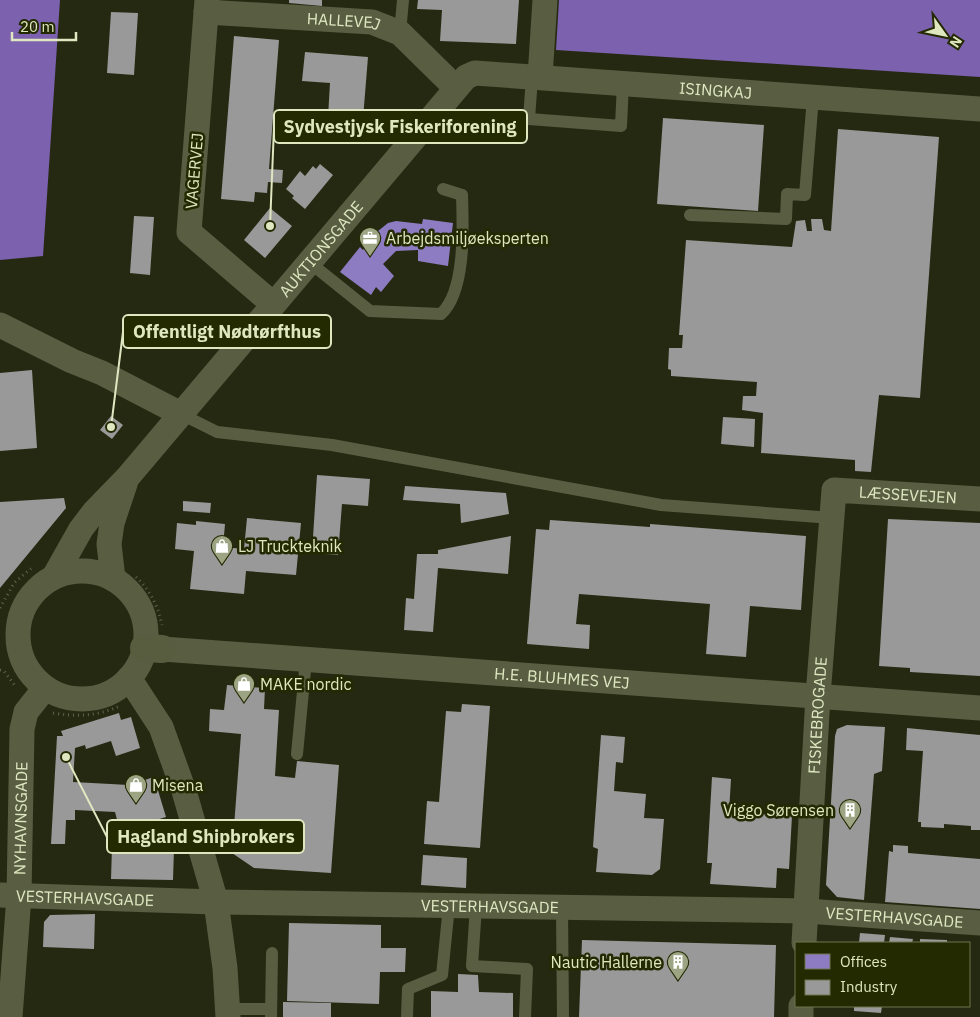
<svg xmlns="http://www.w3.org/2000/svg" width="980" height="1017" font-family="'IBM Plex Sans',sans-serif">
<rect width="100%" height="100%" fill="#252911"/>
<!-- water -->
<path fill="#7c61ae" d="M 0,0 L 60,0 L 43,256 L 0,260 Z
M 559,0 L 980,0 L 980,77 L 556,50 Z"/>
<!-- offices -->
<path fill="#8e7cc3" d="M 423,219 L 453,223 L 448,266 L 418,261 L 418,250 L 396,251 L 383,264 L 394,276 L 381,292 L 376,287 L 371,295 L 340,272 L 360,247 L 363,250 L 373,235 L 388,223 L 396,221 L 422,224 Z"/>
<!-- industry -->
<path fill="#999" d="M 289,0 L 322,0 L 322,6 L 289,3 Z
M 418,0 L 519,0 L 516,44 L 440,41 L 442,10 L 417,9 Z
M 111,12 L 138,13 L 134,75 L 107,73 Z
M 234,36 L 279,40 L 269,169 L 283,170 L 282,183 L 268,182 L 267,193 L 255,192 L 254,202 L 221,199 Z
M 305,52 L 368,57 L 361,143 L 326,140 L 327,132 L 319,131 L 321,116 L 328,117 L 330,83 L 302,81 Z
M 663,118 L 764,125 L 758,211 L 657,204 Z
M 838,129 L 939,137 L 920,398 L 879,395 L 871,472 L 855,471 L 855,460 L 761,453 L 763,413 L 742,410 L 743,396 L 756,396 L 757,382 L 671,376 L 671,370 L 668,369 L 669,348 L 682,348 L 683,335 L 679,335 L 686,240 L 792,247 L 796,221 L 805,220 L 807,231 L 812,231 L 811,219 L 822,219 L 824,230 L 831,231 Z
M 320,164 L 333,175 L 305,209 L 292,198 L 294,196 L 286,189 L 300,171 L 305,176 L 313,166 L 316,169 Z
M 270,208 L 292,226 L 265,258 L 244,240 Z
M 134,216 L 154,217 L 150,275 L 130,273 Z
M 32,370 L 37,448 L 0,451 L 0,373 Z
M 111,416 L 123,425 L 112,439 L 100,430 Z
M 723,417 L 755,419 L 754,447 L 721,444 Z
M 317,475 L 370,479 L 368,506 L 342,504 L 338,555 L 312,553 Z
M 405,486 L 506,493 L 509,514 L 461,523 L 460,504 L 403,500 Z
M 64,498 L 66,508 L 0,588 L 0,502 Z
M 183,501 L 211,503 L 210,513 L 183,511 Z
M 247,518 L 301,523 L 296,575 L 246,571 L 244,594 L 190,589 L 194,551 L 175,549 L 177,523 L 196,525 L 196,521 L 225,524 L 223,547 L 244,549 Z
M 888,519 L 980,523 L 980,676 L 910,672 L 910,668 L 879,666 Z
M 550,520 L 650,527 L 650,524 L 806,536 L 801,610 L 750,606 L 746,657 L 706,654 L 710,604 L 579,594 L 576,624 L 590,625 L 589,649 L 527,644 L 536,529 L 549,530 Z
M 511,536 L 508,574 L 438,568 L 433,632 L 404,630 L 406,598 L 414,599 L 417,554 L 438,554 L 438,550 Z
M 227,685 L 265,688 L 264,709 L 279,710 L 275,776 L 295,778 L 297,761 L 339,765 L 331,873 L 254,868 L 232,853 L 241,734 L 209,731 L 210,709 L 224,710 Z
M 462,704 L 490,706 L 480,848 L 424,844 L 427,801 L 439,802 L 446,711 L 461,712 Z
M 119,713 L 121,720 L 131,717 L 140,748 L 116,756 L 111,741 L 86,749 L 85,745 L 75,748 L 73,782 L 129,785 L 154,777 L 166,817 L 120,831 L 115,812 L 75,810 L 75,820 L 66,820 L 65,844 L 51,844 L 57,736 L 63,736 L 61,731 Z
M 847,725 L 885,727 L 882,771 L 874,774 L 864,900 L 837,897 L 826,885 L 835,736 L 837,729 Z
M 907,728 L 980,735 L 980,830 L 971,830 L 971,826 L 944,824 L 944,828 L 921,827 L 921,822 L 918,822 L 923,751 L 906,750 Z
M 601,735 L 625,737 L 623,763 L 616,762 L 614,791 L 646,794 L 644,818 L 664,819 L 660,869 L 652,875 L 596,872 L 598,849 L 593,847 Z
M 712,777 L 731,779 L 729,812 L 792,816 L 789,869 L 777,868 L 776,888 L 710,884 L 712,863 L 707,863 Z
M 893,845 L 908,846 L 908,853 L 980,859 L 980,909 L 885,902 L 889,851 L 893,852 Z
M 112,847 L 174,848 L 173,880 L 111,879 Z
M 423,855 L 467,858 L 466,888 L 421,885 Z
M 95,914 L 94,949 L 43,947 L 44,922 L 50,915 Z
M 289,923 L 381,925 L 381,948 L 406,948 L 405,972 L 380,972 L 379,1004 L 287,1001 Z
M 860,933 L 885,935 L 884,943 L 859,943 Z
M 890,937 L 913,939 L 912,943 L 889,943 Z
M 920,939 L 947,940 L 947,943 L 920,943 Z
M 582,940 L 776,945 L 774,1017 L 579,1017 Z
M 458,974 L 478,975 L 479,992 L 513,993 L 513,1017 L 431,1017 L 431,991 L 458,992 Z
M 283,1002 L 331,1003 L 331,1017 L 283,1017 Z
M 854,1006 L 882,1006 L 881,1013 L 854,1011 Z"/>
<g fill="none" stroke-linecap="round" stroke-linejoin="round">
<!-- path -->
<path stroke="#5f634c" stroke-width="3" stroke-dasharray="1 4" stroke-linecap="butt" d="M 136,577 C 150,590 158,606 162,625
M 0,608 L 14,583 L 34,566
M 0,670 L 4,671 L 16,687
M 53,713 C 78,717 97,716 120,706"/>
<!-- lane -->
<path stroke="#595e43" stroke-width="12" d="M 400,33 L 403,0
M 532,77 L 529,119 L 621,126 L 623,83
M 690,215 L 786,219 L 787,194 L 805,195 L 813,97
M 309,262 L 370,311 L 441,314 C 466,291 463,227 462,195 L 443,189
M 181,414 L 217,432 L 332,445 L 661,505 L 832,518
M 297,754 L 306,660
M 476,906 L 472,966 L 527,969 L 525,1017
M 562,908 L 563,1017
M 227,1009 L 271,1009
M 271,1017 L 272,953
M 407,1017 L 408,989 L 442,975 L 449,906"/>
<!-- street -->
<g stroke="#595e43" stroke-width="25">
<path d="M 207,0 L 189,232 L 273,304"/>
<path id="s1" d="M 206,12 L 372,22 L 400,33 L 456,88"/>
<path d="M 540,77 L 545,0"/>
<path d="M 0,325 L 72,361 L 102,373 L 181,414"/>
<circle cx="82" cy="635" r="64"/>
<path id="s2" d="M 54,577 L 81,529 L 94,512 L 127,478 L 466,77 L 475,73 L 980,109"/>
<path d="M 113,579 L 109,544 L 112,523 L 125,484"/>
<path id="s3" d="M 162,649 L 980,708"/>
<path d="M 129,678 L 161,727 L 184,791 L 216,902 L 225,968 L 228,1017"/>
<path id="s4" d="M 0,895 L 216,902 L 806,911 L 980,923"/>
<path id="s5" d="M 804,943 L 818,696 L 834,490 L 980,499"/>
<path id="s6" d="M 10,1017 L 19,896 L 22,729 L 26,712 L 45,688"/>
<path d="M 801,1017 L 801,1006"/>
</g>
<!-- secondary -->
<path stroke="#585d40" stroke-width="28" d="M 144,648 L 162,649"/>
</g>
<!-- icons -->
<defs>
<g id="office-pin" transform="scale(1.125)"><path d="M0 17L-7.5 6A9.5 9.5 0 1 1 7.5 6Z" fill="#9da483" stroke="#232900"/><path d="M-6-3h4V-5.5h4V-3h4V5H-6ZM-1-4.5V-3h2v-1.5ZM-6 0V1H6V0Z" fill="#fff"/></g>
<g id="shop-pin" transform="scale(1.125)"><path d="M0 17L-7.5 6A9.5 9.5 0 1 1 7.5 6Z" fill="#9da483" stroke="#232900"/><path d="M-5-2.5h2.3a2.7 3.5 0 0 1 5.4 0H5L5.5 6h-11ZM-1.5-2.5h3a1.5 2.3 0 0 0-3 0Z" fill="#fff"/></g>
<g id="building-pin" transform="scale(1.125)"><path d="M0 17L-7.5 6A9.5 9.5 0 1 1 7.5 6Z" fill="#9da483" stroke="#232900"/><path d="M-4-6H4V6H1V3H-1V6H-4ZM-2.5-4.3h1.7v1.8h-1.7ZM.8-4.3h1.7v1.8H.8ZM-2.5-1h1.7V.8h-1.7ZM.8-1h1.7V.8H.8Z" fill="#fff"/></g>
</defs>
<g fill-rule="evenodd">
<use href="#office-pin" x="370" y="238"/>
<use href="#shop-pin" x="222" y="546"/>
<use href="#shop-pin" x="244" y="684"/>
<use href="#shop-pin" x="136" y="785"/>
<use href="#building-pin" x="850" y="810"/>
<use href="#building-pin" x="678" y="962"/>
</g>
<g text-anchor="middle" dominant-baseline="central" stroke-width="5" stroke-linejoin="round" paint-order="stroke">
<!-- street labels -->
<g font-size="16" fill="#dee7c0" stroke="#232900">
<text stroke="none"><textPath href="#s1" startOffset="138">HALLEVEJ</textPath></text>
<text stroke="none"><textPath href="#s2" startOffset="900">ISINGKAJ</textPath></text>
<text transform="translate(194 171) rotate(-85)">VAGERVEJ</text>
<text stroke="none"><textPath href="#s2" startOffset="424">AUKTIONSGADE</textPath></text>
<text stroke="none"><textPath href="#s5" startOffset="528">LÆSSEVEJEN</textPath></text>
<text stroke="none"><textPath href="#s3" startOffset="401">H.E. BLUHMES VEJ</textPath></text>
<text stroke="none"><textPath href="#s5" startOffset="228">FISKEBROGADE</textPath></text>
<text stroke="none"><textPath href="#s6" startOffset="199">NYHAVNSGADE</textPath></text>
<text stroke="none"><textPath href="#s4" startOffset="85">VESTERHAVSGADE</textPath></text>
<text stroke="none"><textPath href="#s4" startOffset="490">VESTERHAVSGADE</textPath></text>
<text stroke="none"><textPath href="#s4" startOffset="895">VESTERHAVSGADE</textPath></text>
</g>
<!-- poi labels -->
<g font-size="16" fill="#dee7c0" stroke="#232900" text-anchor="start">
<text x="386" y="238">Arbejdsmiljøeksperten</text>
<text x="238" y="546">LJ Truckteknik</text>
<text x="260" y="684">MAKE nordic</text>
<text x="152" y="785">Misena</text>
<text x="834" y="810" text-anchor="end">Viggo Sørensen</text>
<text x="662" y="962" text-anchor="end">Nautic Hallerne</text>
</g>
</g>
<!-- callouts -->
<path fill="none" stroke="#dee7c0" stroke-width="2" d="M270 226L274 127M111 427L123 332M66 757L107 837"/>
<g fill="#dee7c0" stroke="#232900" stroke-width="2">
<circle cx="270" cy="226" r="5"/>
<circle cx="111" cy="427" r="5"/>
<circle cx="66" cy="757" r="5"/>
</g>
<g fill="#232900" stroke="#dee7c0" stroke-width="2">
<rect x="274" y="110" width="253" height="33" rx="5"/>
<rect x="123" y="315" width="208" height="33" rx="5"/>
<rect x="107" y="820" width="197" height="33" rx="5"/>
</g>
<g font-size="18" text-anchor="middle" font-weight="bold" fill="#dee7c0">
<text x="400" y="133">Sydvestjysk Fiskeriforening</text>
<text x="227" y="338">Offentligt Nødtørfthus</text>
<text x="206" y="843">Hagland Shipbrokers</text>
</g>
<!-- legend -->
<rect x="795" y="942" width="175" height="65" fill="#232900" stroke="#6e754d"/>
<rect x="805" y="954" width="25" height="15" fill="#8e7cc3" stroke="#6e754d"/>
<text x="840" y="967" font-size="15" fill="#dee7c0">Offices</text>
<rect x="805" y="980" width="25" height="15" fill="#999999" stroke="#6e754d"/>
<text x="840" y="992" font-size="15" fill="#dee7c0">Industry</text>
<!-- north arrow -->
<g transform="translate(945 35) rotate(123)" stroke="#232900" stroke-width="4" paint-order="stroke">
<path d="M0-4L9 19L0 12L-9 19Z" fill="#dee7c0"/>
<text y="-8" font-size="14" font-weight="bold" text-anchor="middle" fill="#dee7c0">N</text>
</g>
<!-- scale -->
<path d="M12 32v8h64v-8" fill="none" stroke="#dee7c0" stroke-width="2.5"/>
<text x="20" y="32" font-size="15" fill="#dee7c0" stroke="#232900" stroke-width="4" paint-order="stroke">20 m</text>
</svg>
